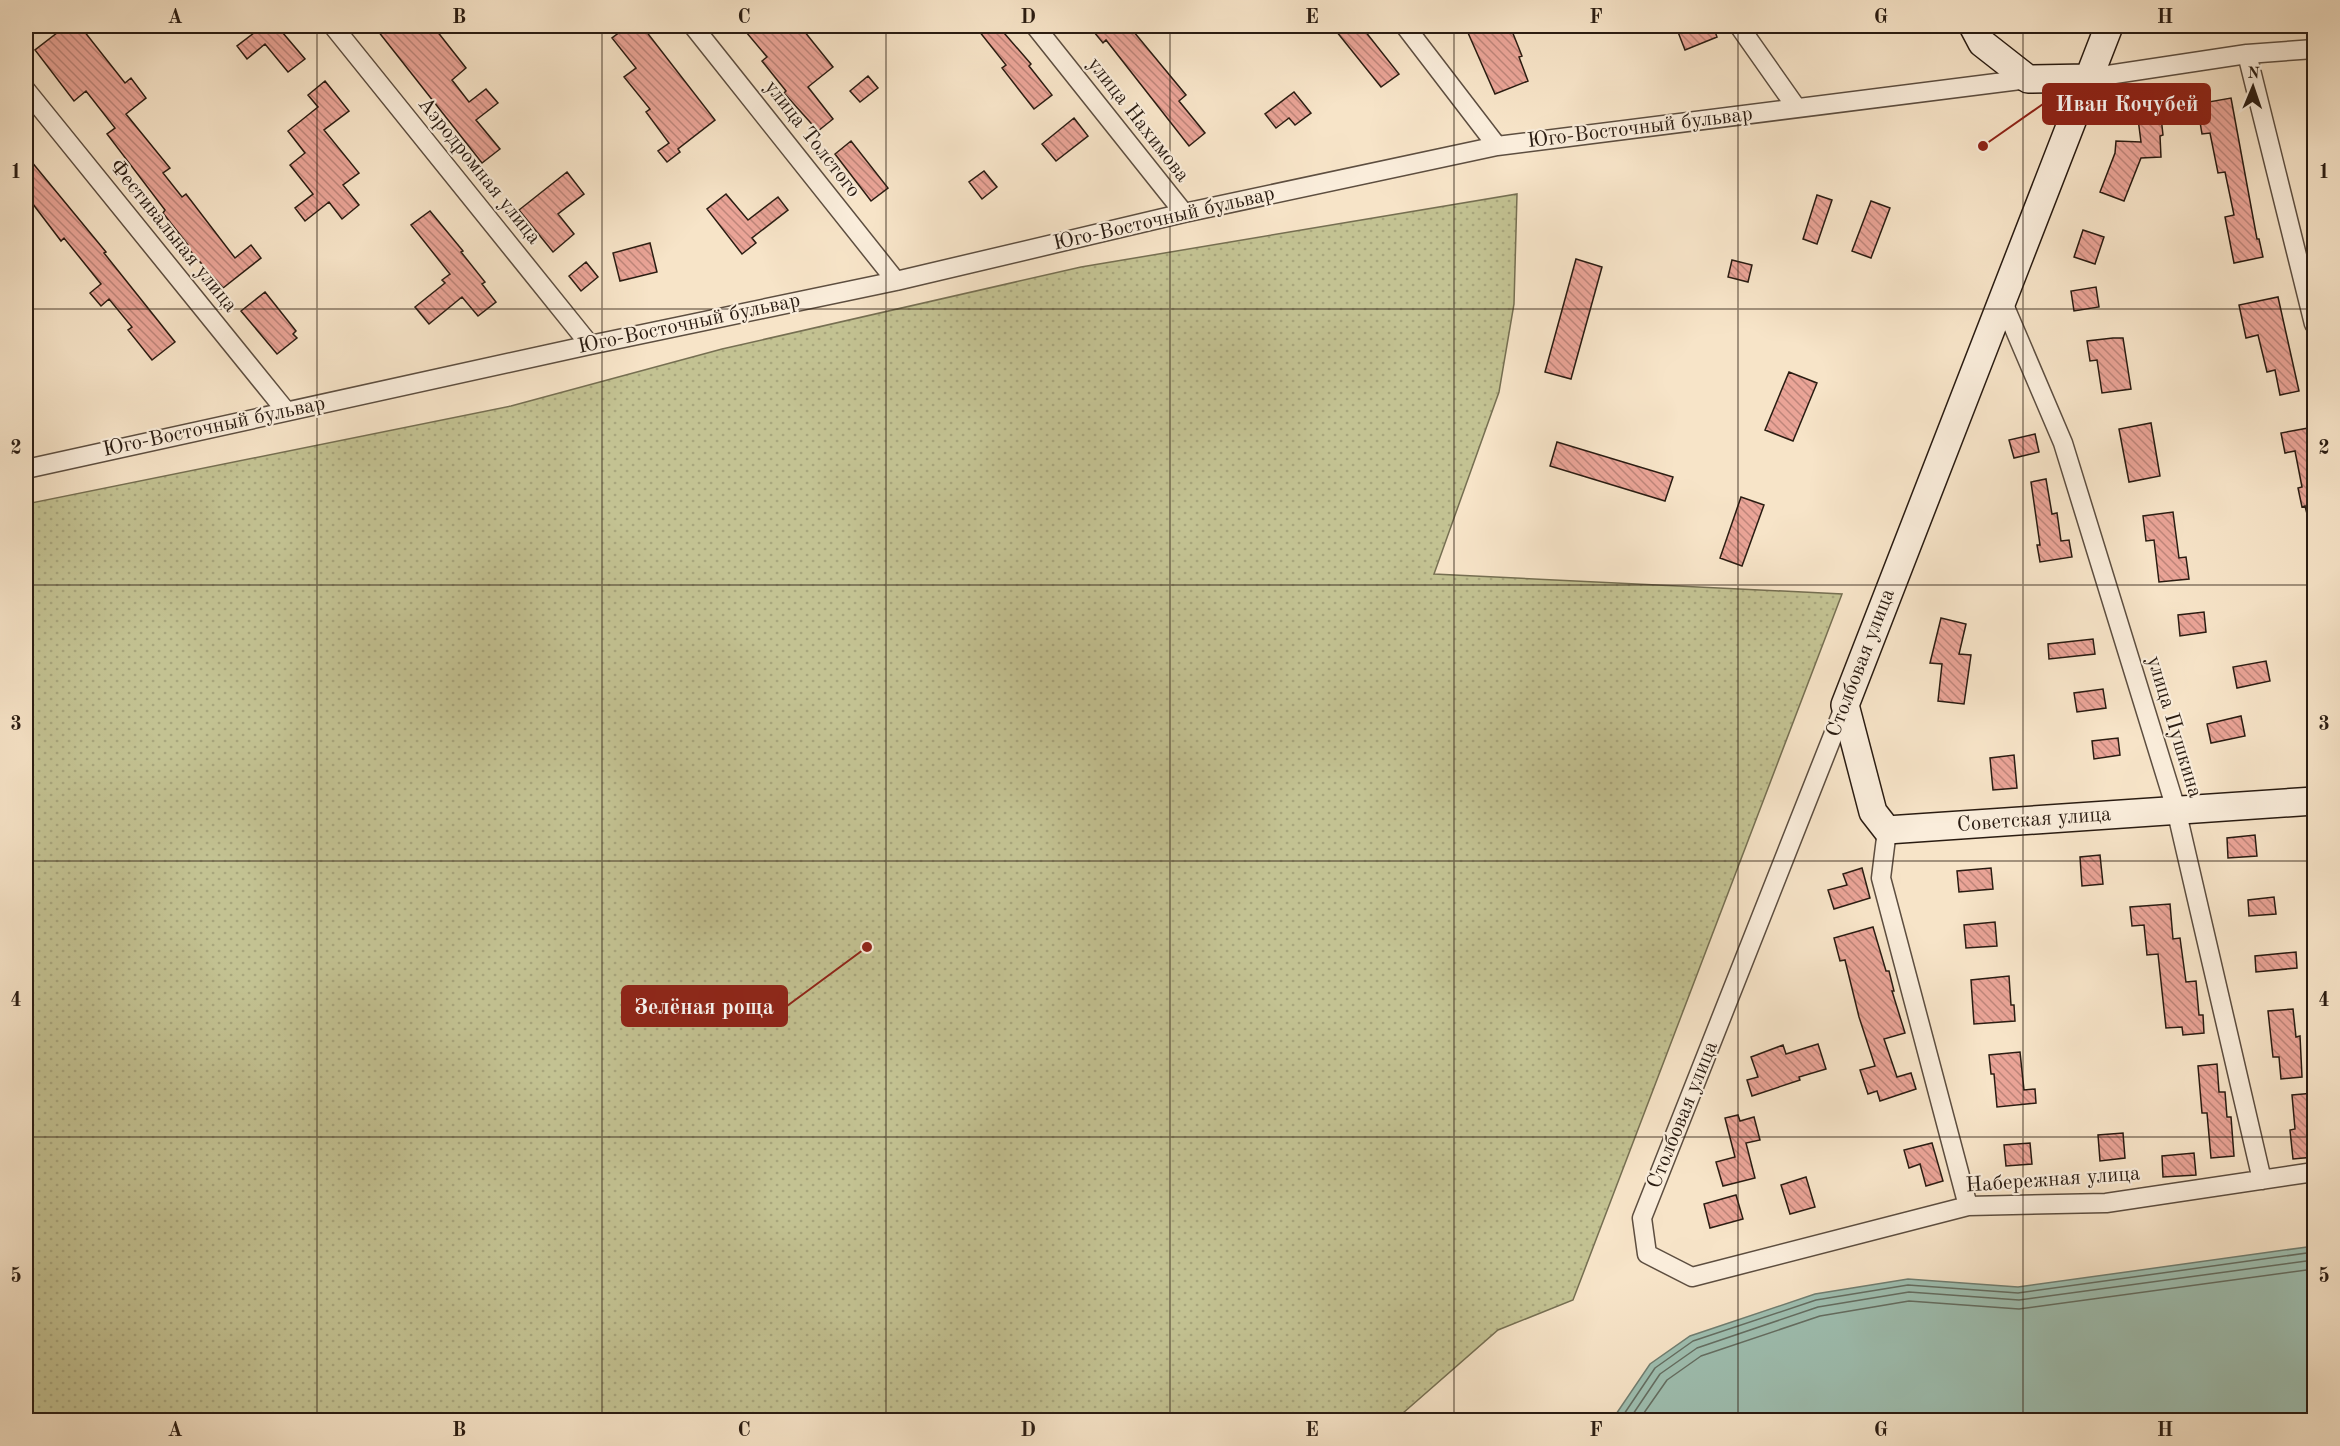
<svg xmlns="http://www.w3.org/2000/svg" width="2340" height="1446" font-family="'Old Standard TT',serif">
<defs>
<pattern id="park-dots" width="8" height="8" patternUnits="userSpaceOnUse" patternTransform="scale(1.5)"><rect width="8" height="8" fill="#c3c292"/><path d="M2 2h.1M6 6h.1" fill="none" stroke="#a8a67d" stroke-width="1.8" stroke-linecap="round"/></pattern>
<pattern id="building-back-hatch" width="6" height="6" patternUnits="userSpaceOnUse" patternTransform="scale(1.5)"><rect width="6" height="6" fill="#eaa497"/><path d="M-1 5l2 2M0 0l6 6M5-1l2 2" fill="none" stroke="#be857a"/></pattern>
</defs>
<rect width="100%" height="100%" fill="#f7e4c8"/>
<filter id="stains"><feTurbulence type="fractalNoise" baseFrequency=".00333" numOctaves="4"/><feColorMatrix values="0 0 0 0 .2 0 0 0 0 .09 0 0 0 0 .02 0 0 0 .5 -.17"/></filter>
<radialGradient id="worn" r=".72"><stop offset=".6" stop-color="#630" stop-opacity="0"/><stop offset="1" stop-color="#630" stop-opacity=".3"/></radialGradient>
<!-- park -->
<path fill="url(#park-dots)" stroke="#766f52" stroke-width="1.5" d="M 1517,194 L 1514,304 L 1499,392 L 1434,574 L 1842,594 L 1573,1300 L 1498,1330 L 1395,1420 L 1274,1414 L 1205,1420 L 26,1420 L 26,504 L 511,406 L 722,349 L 1081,267 Z"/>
<!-- water -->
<path fill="#9ebfb1" stroke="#707e71" stroke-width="1.5" d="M 2314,1246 L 2314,1420 L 1612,1420 L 1650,1364 L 1690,1336 L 1815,1294 L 1908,1279 L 2018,1287 Z
M 1274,1414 L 1395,1420 L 1205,1420 Z"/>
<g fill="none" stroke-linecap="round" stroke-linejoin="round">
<!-- shore -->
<path stroke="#646e62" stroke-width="1.5" d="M 1620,1420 L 1655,1368 L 1693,1341 L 1816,1300 L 1908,1285 L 2018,1293 L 2314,1252
M 1629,1420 L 1660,1374 L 1697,1348 L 1818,1307 L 1909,1292 L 2019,1300 L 2314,1260
M 1639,1420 L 1667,1380 L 1701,1356 L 1820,1316 L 1909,1301 L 2019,1309 L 2314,1269"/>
</g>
<!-- building -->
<path fill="url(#building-back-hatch)" stroke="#2a1c12" stroke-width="1.5" d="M 66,26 L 80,26 L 125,83 L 131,78 L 146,98 L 126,114 L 170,168 L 163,173 L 182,197 L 186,194 L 235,258 L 251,245 L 261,258 L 223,288 L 186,246 L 188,245 L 163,213 L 165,210 L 107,134 L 115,128 L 86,91 L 74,101 L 35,50 Z
M 263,26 L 277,26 L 305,59 L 288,72 L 265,44 L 247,59 L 237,46 Z
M 374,26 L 433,26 L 466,68 L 452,80 L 469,102 L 486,89 L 498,103 L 476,120 L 500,149 L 482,163 Z
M 628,26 L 642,26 L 715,120 L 678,149 L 680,152 L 667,162 L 658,151 L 669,143 L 646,112 L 650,109 L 624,77 L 636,68 L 612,38 Z
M 741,26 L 800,26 L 833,67 L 808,87 L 833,119 L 818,131 L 784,93 L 786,91 L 762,61 L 767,57 Z
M 975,26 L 998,26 L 1031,64 L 1029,66 L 1052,95 L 1034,109 L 1002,68 L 1006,65 Z
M 1089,26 L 1129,26 L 1186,95 L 1179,101 L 1205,133 L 1189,146 L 1106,40 L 1103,43 Z
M 1332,26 L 1361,26 L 1399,74 L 1381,87 Z
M 1465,26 L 1510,26 L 1522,56 L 1519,57 L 1528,81 L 1495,94 Z
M 1694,26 L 1713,26 L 1717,37 L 1685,50 L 1678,32 Z
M 868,76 L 878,88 L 860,102 L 850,91 Z
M 325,81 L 349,111 L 324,130 L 359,173 L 343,185 L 359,205 L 342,219 L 329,202 L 305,221 L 295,208 L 313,194 L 290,165 L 305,153 L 288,131 L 318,107 L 308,95 Z
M 1294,92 L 1311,113 L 1295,125 L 1289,118 L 1276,128 L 1265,114 Z
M 2231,98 L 2257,239 L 2259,239 L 2263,257 L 2234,263 L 2225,217 L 2234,215 L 2225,172 L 2218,173 L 2210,133 L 2202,134 L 2197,104 Z
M 2160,108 L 2163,135 L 2160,136 L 2161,157 L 2141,158 L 2124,201 L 2100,192 L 2115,153 L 2116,141 L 2141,142 L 2137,111 Z
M 1074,118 L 1088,136 L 1056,161 L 1042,144 Z
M 851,141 L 888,188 L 871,201 L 835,154 Z
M 26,155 L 106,252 L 104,253 L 175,342 L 152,360 L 128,330 L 132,327 L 109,299 L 101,306 L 90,293 L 101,284 L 64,238 L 61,241 L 26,195 Z
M 984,171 L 997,187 L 982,199 L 969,182 Z
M 567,172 L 584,194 L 558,214 L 574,234 L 553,252 L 519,210 Z
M 726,194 L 748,220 L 778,197 L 788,210 L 752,238 L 756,243 L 742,254 L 707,209 Z
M 1817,195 L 1832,200 L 1817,244 L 1803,239 Z
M 1871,201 L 1890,208 L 1871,258 L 1852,251 Z
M 430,211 L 463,251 L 461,252 L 485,282 L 482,284 L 496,302 L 478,316 L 462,297 L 429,324 L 415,307 L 445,283 L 442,280 L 450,274 L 411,225 Z
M 2083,230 L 2104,237 L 2095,264 L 2074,257 Z
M 650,243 L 657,272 L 620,281 L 613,253 Z
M 1576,259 L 1602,267 L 1571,379 L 1545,372 Z
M 1732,260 L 1752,265 L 1748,282 L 1728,277 Z
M 586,262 L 598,277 L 581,291 L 569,276 Z
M 2096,287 L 2099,307 L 2074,311 L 2071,291 Z
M 265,292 L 296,331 L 293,334 L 297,338 L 277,354 L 241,311 Z
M 2278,297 L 2299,391 L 2280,395 L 2275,370 L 2267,372 L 2258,335 L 2246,338 L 2239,305 Z
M 2113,338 L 2123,338 L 2131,389 L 2102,393 L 2097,360 L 2090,361 L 2087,341 Z
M 1789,372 L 1817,383 L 1793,441 L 1765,430 Z
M 2151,423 L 2160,476 L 2129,482 L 2119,429 Z
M 2314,427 L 2314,513 L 2307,514 L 2305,506 L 2302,507 L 2298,488 L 2302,487 L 2295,451 L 2285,453 L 2281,433 Z
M 2035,434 L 2039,452 L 2014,458 L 2009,440 Z
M 1557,442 L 1673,477 L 1665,501 L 1550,466 Z
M 2046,479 L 2052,514 L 2057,513 L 2061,541 L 2069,540 L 2072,557 L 2040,562 L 2037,545 L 2040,545 L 2031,482 Z
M 1741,497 L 1764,505 L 1742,566 L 1720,558 Z
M 2173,512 L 2179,558 L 2186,557 L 2189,579 L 2159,582 L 2154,540 L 2146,541 L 2143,516 Z
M 2204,612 L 2206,632 L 2180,636 L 2178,615 Z
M 1941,618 L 1966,624 L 1959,654 L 1971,655 L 1964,704 L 1938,701 L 1942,664 L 1930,663 Z
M 2093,639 L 2095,654 L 2049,659 L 2048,644 Z
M 2266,661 L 2270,681 L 2237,688 L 2233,667 Z
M 2103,689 L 2106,708 L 2077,712 L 2074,693 Z
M 2241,716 L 2245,736 L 2211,743 L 2207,724 Z
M 2118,738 L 2120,755 L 2094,759 L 2092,741 Z
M 2014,755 L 2017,788 L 1993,790 L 1990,758 Z
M 2255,835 L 2257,856 L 2228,858 L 2227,838 Z
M 2100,855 L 2103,884 L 2082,886 L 2080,857 Z
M 1862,868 L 1870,898 L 1834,909 L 1828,890 L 1847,885 L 1843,874 Z
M 1991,868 L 1993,889 L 1959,892 L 1957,871 Z
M 2274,897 L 2276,914 L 2249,916 L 2248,900 Z
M 2170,904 L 2173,939 L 2180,938 L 2186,982 L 2196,981 L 2199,1015 L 2203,1015 L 2204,1033 L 2183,1035 L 2182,1027 L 2166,1028 L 2158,954 L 2147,955 L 2144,925 L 2132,926 L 2130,907 Z
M 1995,922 L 1997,946 L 1966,948 L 1964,925 Z
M 1873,927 L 1886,971 L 1889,971 L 1894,991 L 1892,991 L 1905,1033 L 1884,1039 L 1897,1077 L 1911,1073 L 1916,1089 L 1880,1101 L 1877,1091 L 1868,1094 L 1860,1070 L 1875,1066 L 1859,1017 L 1845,960 L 1840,961 L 1834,938 Z
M 2296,952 L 2297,968 L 2256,972 L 2255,956 Z
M 2009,976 L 2011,1005 L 2014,1005 L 2015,1021 L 1974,1024 L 1971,980 Z
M 2293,1009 L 2296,1037 L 2300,1036 L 2302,1077 L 2281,1079 L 2279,1057 L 2273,1057 L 2268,1011 Z
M 1818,1044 L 1826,1069 L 1799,1077 L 1800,1080 L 1752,1096 L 1747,1080 L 1758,1077 L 1751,1057 L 1783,1045 L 1786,1054 Z
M 2020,1052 L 2024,1090 L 2035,1089 L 2036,1103 L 1997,1107 L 1994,1074 L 1991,1074 L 1989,1055 Z
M 2217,1064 L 2219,1092 L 2225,1092 L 2227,1117 L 2231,1117 L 2234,1156 L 2211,1158 L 2207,1113 L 2202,1113 L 2198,1066 Z
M 2314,1093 L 2314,1157 L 2293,1159 L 2290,1130 L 2295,1129 L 2292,1095 Z
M 1738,1115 L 1740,1121 L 1754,1117 L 1760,1140 L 1746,1143 L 1755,1178 L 1723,1186 L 1716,1162 L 1735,1157 L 1725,1118 Z
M 2123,1133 L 2125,1158 L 2100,1161 L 2098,1135 Z
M 1932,1143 L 1943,1181 L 1926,1186 L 1920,1164 L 1909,1168 L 1904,1150 Z
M 2030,1143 L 2032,1164 L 2006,1166 L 2004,1145 Z
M 2194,1153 L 2196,1175 L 2163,1177 L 2162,1156 Z
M 1806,1177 L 1815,1207 L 1790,1214 L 1781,1185 Z
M 1736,1195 L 1743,1219 L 1710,1228 L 1704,1204 Z"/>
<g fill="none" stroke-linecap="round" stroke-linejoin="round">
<!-- street casing -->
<g stroke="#5d4e40" stroke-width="21">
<path id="street" d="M 333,26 L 590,345
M 693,26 L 896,281
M 1035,26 L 1184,213
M 1405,26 L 1497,146
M 1739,26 L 1796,107
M 2247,54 L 2314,324
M 2088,78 L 2247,54 L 2314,49
M 26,90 L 286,411
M 2002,300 L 2063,443 L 2176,809 L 2262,1180
M 26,469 L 590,345 L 896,281 L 1184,213 L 1497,146 L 2028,79
M 1845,705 L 1642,1218 L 1647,1254 L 1692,1277 L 1968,1206 L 2106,1203 L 2314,1172
M 1887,830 L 1881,878 L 1968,1206"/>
</g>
<!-- secondary casing -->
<g stroke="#2a1c12" stroke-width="30">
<path id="secondary" d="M 1973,26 L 1982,43 L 2028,79 L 2088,78
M 2109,26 L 1845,705 L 1873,812 L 1887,830 L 2314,801"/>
</g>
<!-- street -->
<use href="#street" stroke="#faeddb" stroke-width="18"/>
<!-- secondary -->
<use href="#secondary" stroke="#faeddb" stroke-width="27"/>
</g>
<!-- grid -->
<path fill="none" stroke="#2a1c12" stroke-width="1.5" stroke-opacity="0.55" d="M 317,26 L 317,1420M 602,26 L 602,1420M 886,26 L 886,1420M 1170,26 L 1170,1420M 1454,26 L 1454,1420M 1738,26 L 1738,1420M 2023,26 L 2023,1420M 26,309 L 2314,309M 26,585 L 2314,585M 26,861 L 2314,861M 26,1137 L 2314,1137"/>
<g text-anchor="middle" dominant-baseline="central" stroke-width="4.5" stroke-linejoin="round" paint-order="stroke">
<!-- street labels -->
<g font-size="21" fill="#2a1c12" stroke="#faeddb">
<text transform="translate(1138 120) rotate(52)">улица Нахимова</text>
<text transform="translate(1640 128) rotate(-7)">Юго-Восточный бульвар</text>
<text transform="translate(812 139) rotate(52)">улица Толстого</text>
<text transform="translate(479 171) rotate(51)">Аэродромная улица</text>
<text transform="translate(1164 219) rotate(-13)">Юго-Восточный бульвар</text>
<text transform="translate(173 236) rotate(51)">Фестивальная улица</text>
<text transform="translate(689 324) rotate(-12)">Юго-Восточный бульвар</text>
<text transform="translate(214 427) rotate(-12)">Юго-Восточный бульвар</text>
<text transform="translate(1861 663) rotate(-69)">Столбовая улица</text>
<text transform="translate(2174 727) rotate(73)">улица Пушкина</text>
<text transform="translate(2034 820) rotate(-4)">Советская улица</text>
<text transform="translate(1683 1115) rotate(-68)">Столбовая улица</text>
<text transform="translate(2053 1180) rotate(-4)">Набережная улица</text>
</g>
</g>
<!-- callouts -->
<path fill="none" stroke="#8f2418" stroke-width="2" d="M1983 146L2043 104M867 947L787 1006"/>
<g fill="#8f2418" stroke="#faeddb" stroke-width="2">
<circle cx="1983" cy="146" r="6"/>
<circle cx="867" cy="947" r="6"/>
</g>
<g fill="#8f2418" stroke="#8f2418" stroke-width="2">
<rect x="2043" y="84" width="167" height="40" rx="6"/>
<rect x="622" y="986" width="165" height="40" rx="6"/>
</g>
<g font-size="22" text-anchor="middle" font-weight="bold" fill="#fff">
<text x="2127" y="111">Иван Кочубей</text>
<text x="704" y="1014">Зелёная роща</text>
</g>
<!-- margin -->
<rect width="2340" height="1446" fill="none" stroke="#f7e4c8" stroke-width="66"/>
<!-- north arrow -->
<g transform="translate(2253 87) rotate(2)" stroke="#faeddb" stroke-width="4.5" paint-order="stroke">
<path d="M0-4.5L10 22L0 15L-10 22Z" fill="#2a1c12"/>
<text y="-9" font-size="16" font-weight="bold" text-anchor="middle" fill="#2a1c12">N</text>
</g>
<rect x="33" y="33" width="2274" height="1380" fill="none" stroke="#2a1c12" stroke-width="2"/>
<g font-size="20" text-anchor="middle" font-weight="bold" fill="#2a1c12">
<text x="175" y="23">A</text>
<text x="459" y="23">B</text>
<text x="744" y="23">C</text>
<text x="1028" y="23">D</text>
<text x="1312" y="23">E</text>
<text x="1596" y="23">F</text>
<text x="1881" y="23">G</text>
<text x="2165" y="23">H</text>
<text x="16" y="178">1</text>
<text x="2324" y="178">1</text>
<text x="16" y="454">2</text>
<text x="2324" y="454">2</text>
<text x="16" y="730">3</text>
<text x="2324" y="730">3</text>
<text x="16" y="1006">4</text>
<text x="2324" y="1006">4</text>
<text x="16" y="1282">5</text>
<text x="2324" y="1282">5</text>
<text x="175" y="1436">A</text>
<text x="459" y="1436">B</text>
<text x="744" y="1436">C</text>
<text x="1028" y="1436">D</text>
<text x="1312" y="1436">E</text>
<text x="1596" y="1436">F</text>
<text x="1881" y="1436">G</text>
<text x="2165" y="1436">H</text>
</g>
<rect width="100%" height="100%" filter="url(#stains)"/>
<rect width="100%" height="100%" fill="url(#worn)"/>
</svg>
